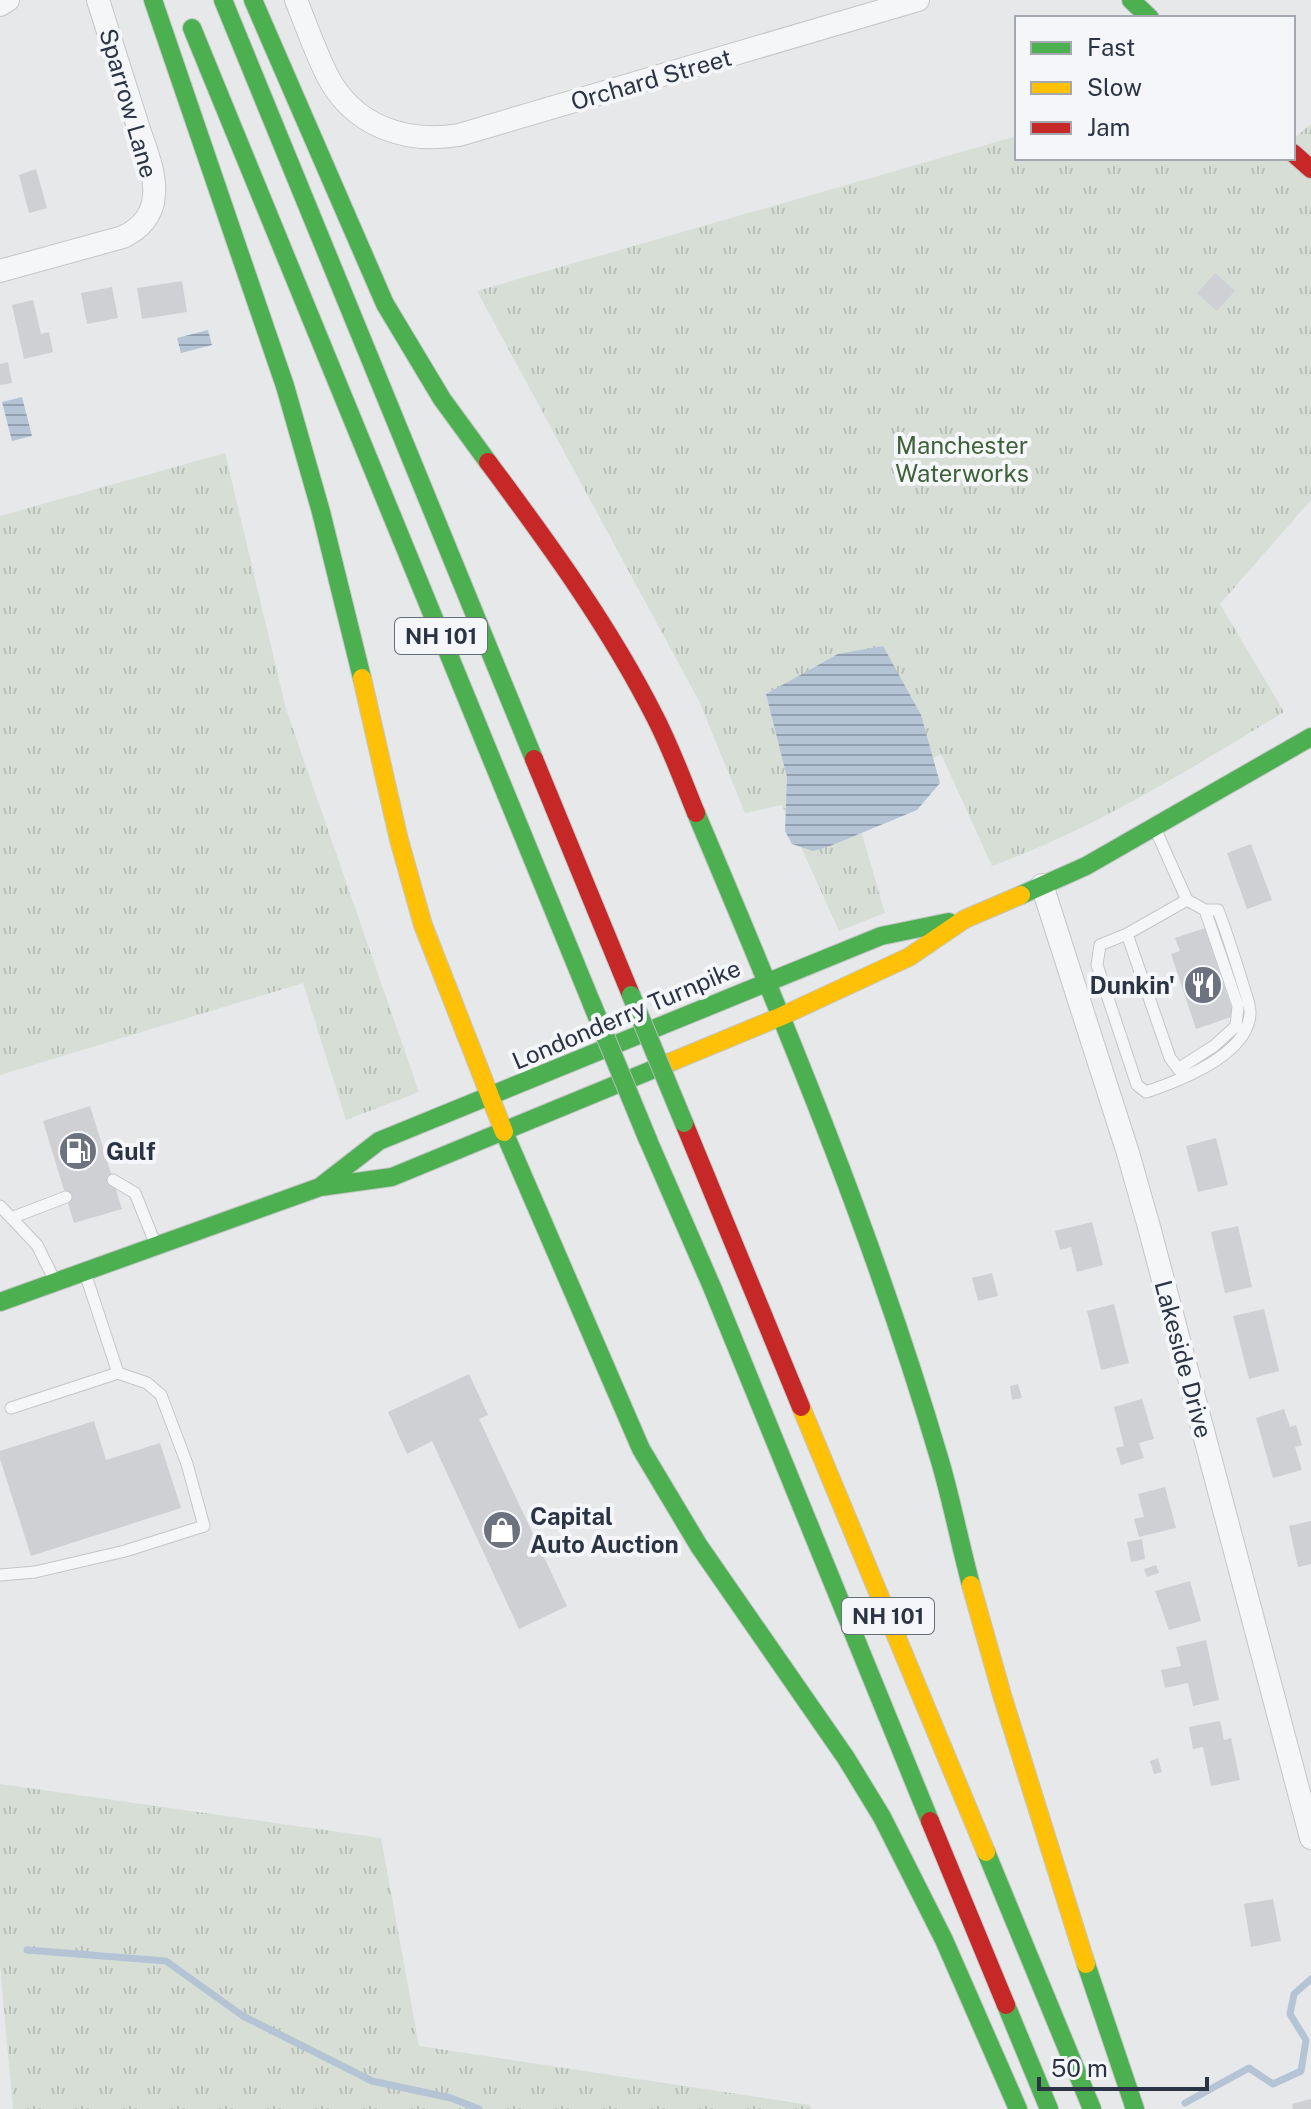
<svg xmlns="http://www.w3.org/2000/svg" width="1311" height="2109" font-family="'Public Sans',sans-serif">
<defs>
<pattern id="park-tufts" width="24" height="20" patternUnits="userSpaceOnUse" patternTransform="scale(2)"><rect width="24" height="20" fill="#d6ded6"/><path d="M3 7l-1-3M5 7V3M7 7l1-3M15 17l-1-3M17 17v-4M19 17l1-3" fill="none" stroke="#b8bfb9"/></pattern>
<pattern id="water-rules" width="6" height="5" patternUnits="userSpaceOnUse" patternTransform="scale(2)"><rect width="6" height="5" fill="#b4c4d5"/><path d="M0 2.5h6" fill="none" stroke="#93a0af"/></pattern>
</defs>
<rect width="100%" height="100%" fill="#e6e8ea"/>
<!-- park -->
<path fill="url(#park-tufts)" d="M 1311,124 L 1311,500 L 1220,604 L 1284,712 C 1190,769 1096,828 992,866 L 941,754 L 852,800 L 885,913 L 839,931 L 782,805 L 745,813 L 699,701 L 477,291 L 1017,136 L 1017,158 L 1293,158 L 1293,139 Z
M 225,453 L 286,709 L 419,1092 L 346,1120 L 303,983 L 0,1075 L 0,516 Z
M 0,1784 L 381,1838 L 419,2046 L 810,2105 L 811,2109 L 13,2109 L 0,1966 Z"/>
<!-- water -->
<path fill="url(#water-rules)" d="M 208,330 L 212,345 L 181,353 L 177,338 Z
M 22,397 L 32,436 L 12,441 L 2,402 Z
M 883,646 L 921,715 L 940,783 L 917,810 L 830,846 L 813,851 L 792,844 L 785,831 L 787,777 L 766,694 L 838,654 Z"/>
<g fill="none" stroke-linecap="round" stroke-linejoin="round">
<!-- stream -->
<path stroke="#b4c4d5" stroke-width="7" d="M 27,1950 L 166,1961 L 243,2016 L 372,2081 L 451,2098 L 479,2109
M 1185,2103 L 1249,2068 L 1273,2084 L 1301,2071 L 1306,2040 L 1290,2014 L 1294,1994 L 1311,1979"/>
</g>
<!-- building -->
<path fill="#ced0d3" d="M 36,169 L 47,208 L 29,213 L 19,175 Z
M 1215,273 L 1235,291 L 1217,311 L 1197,293 Z
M 182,281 L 187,312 L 142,319 L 137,288 Z
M 112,287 L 118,318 L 87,324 L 81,293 Z
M 33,300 L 41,334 L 49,332 L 53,352 L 24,359 L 12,305 Z
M 8,362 L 12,383 L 0,385 L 0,364 Z
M 1251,844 L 1272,900 L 1247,909 L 1227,853 Z
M 1205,928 L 1234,1016 L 1196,1029 L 1171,954 L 1180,951 L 1175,938 Z
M 90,1106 L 122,1209 L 74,1223 L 43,1121 Z
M 1216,1138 L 1228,1185 L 1198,1192 L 1186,1146 Z
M 1092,1222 L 1103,1265 L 1077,1272 L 1071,1247 L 1060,1250 L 1055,1231 Z
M 1238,1226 L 1252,1287 L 1225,1293 L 1211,1232 Z
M 992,1273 L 998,1296 L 978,1301 L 972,1278 Z
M 1114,1304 L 1129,1363 L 1101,1370 L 1087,1311 Z
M 1264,1309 L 1279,1371 L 1249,1379 L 1233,1316 Z
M 469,1374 L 488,1415 L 479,1419 L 567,1606 L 519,1629 L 432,1441 L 407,1454 L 388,1412 Z
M 1018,1384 L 1022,1398 L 1012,1400 L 1010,1386 Z
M 1142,1399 L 1154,1439 L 1139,1443 L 1144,1458 L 1121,1465 L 1116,1448 L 1124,1446 L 1114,1407 Z
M 1284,1409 L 1290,1427 L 1296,1425 L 1302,1445 L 1295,1447 L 1302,1470 L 1273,1478 L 1256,1418 Z
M 94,1421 L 106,1460 L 160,1443 L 181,1508 L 31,1556 L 0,1459 L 0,1451 Z
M 1165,1487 L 1176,1528 L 1139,1537 L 1134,1519 L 1144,1517 L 1138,1494 Z
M 1311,1521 L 1311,1564 L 1298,1567 L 1289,1526 Z
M 1142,1539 L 1145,1559 L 1131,1562 L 1127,1542 Z
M 1156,1565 L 1159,1573 L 1147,1577 L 1144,1569 Z
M 1190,1581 L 1201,1621 L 1169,1630 L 1155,1591 Z
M 1206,1640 L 1219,1700 L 1193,1706 L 1188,1683 L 1165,1688 L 1161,1670 L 1181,1666 L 1176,1647 Z
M 1220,1721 L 1224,1740 L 1231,1738 L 1240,1780 L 1211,1786 L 1203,1747 L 1193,1749 L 1189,1727 Z
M 1158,1758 L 1162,1772 L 1154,1774 L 1150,1761 Z
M 1273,1899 L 1281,1941 L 1251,1947 L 1244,1904 Z
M 1311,2099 L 1311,2109 L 1293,2109 L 1292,2104 Z"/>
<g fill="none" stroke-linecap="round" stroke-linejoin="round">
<!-- lane casing -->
<g stroke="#c4c6c8" stroke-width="13">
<path id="lane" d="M 1157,833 L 1187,900 L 1127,934 L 1170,1058 L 1184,1076
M 1127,934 L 1100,945 L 1097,965 L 1137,1085 L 1146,1092 C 1179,1081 1250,1054 1250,1012 C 1250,1005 1246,995 1244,988 C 1236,962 1228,936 1218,910 L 1205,910 L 1187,900
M 1178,1069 L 1214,1046 L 1236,1026 L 1238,1006 L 1205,910
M 113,1180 L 135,1193 L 155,1243
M 0,1206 L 37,1245 L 54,1279
M 11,1218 L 66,1197
M 11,1408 L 118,1373 L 86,1276
M 0,1575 L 35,1572 L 125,1551 L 204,1526 L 187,1464 L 161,1395 L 147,1383 L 118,1373"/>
</g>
<!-- street casing -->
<g stroke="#c4c6c8" stroke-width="24">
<path id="street" d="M 296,0 C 306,25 315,51 327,75 C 353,126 405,144 459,135 L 918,0
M 0,5 L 8,0
M 0,271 L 123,237 C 140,229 153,215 154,195 C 156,171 144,146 137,123 C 124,82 111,41 98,0
M 1042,885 L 1128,1153 L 1149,1227 L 1311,1838"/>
</g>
<!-- fast casing -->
<g stroke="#c4c6c8" stroke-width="20">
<path id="fast" d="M 153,0 L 285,386 L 321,512 L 362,678
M 223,0 L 534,759
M 253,0 L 385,304 L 442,399 L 488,462
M 1131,0 L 1150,18
M 192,28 L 592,1004
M 696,813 C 786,1025 875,1239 940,1461 C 952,1502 960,1544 971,1585
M 1021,895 L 1086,866 L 1311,737
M 504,1132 L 641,1449 L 699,1546 L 846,1758 L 882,1817 L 944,1940 L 1018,2109
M 648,1140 L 712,1287 L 930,1821
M 321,1186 L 379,1141 L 881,936 L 949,922
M 0,1302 L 320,1187 L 392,1177 L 671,1062
M 986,1852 L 1092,2109
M 1086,1964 L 1135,2109
M 1006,2005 L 1049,2109"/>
</g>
<!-- slow casing -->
<g stroke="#c4c6c8" stroke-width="20">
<path id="slow" d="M 362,678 L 399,840 L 423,925 L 504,1132
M 671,1062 L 782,1016 L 909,957 L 965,919 L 1021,895
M 801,1407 L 986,1852
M 971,1585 L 1002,1695 L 1086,1964"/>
</g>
<!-- jam casing -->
<g stroke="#c4c6c8" stroke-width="20">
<path id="jam" d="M 1293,153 L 1311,169
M 488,462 C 549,544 609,626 655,717 C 671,748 683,781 696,813
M 534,759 L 631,995
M 684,1123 L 801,1407
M 930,1821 L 1006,2005"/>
</g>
<!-- lane -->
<use href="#lane" stroke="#f5f6f7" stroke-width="11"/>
<!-- street -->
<use href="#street" stroke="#f5f6f7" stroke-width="22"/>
<!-- fast -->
<use href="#fast" stroke="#4caf50" stroke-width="18"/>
<!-- slow -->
<use href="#slow" stroke="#ffc107" stroke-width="18"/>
<!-- jam -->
<use href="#jam" stroke="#c62828" stroke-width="18"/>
<!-- fast-bridge casing -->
<g stroke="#b8bbbf" stroke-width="20" stroke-linecap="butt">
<path id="fast-bridge" d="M 631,995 L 684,1123
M 592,1004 L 648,1140"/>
</g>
<!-- fast-bridge -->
<use href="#fast-bridge" stroke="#4caf50" stroke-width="18"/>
</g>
<!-- icons -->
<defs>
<g id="restaurant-disc" transform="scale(2)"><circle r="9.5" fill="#6c737f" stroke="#f4f6f9"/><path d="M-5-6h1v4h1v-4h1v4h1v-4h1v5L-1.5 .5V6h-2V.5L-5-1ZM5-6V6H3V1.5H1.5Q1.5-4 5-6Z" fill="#fff"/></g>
<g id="fuel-disc" transform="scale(2)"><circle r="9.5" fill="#6c737f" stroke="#f4f6f9"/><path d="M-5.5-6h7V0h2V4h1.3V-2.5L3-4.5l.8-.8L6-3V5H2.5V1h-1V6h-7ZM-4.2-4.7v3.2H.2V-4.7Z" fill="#fff"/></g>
<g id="shop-disc" transform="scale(2)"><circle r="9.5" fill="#6c737f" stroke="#f4f6f9"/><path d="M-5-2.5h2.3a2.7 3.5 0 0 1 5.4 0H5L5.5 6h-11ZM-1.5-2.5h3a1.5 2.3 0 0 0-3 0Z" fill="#fff"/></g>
</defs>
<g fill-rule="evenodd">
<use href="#restaurant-disc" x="1203" y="985"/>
<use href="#fuel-disc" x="78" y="1151"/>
<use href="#shop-disc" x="502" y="1530"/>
</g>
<g text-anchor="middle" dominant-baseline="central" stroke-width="8" stroke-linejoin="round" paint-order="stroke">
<!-- shield labels -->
<g fill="#f4f6f9" stroke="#676e7b" stroke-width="2">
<rect x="395" y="618" width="92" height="36" rx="6"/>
<rect x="842" y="1598" width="92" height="36" rx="6"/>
</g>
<g font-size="22" font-weight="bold" fill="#2b3445">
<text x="441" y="636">NH 101</text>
<text x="888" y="1616">NH 101</text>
</g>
<!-- street labels -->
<g font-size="24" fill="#2b3445" stroke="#f4f6f9">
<text transform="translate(651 79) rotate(-16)">Orchard Street</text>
<text transform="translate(129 103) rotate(74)">Sparrow Lane</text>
<text transform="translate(626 1014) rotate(-23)">Londonderry Turnpike</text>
<text transform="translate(1184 1359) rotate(75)">Lakeside Drive</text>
</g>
<!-- park labels -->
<g font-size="24" fill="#3f6138" stroke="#f4f6f9">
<text x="962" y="445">Manchester<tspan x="962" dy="28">Waterworks</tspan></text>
</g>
<!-- poi labels -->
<g font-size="24" font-weight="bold" fill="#2b3445" stroke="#f4f6f9" text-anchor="start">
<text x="1175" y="985" text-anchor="end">Dunkin'</text>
<text x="106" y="1151">Gulf</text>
<text x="530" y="1516">Capital<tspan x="530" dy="28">Auto Auction</tspan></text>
</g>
</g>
<!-- legend -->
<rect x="1015" y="16" width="280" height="144" fill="#f4f6f9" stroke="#a4a8b1" stroke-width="2"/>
<rect x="1031" y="42" width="40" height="12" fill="#4caf50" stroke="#a4a8b1" stroke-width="2"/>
<text x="1087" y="56" font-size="24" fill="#2b3445">Fast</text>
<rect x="1031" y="82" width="40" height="12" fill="#ffc107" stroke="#a4a8b1" stroke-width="2"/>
<text x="1087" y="96" font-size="24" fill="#2b3445">Slow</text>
<rect x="1031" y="122" width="40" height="12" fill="#c62828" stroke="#a4a8b1" stroke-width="2"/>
<text x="1087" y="136" font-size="24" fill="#2b3445">Jam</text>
<!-- scale -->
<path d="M1039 2077v12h168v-12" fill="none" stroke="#2b3445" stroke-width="4"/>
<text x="1051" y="2077" font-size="24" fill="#2b3445" stroke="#f4f6f9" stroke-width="6" paint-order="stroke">50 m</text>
</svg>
